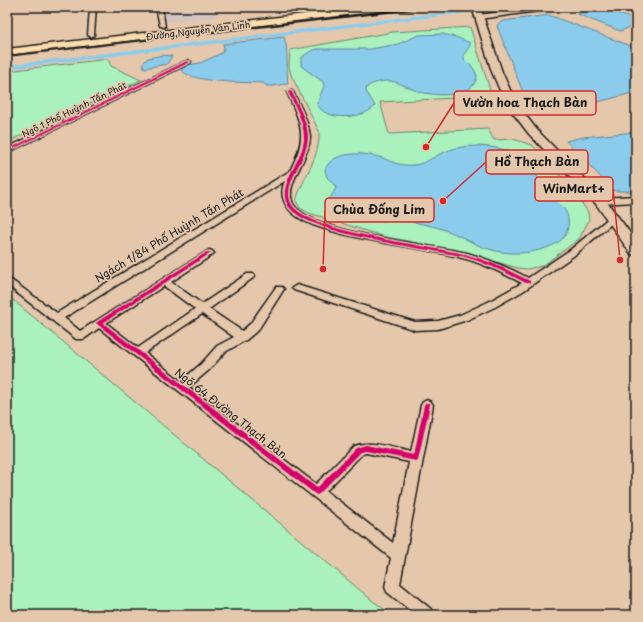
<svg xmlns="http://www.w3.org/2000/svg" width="643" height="622" font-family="'Playpen Sans',sans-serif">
<rect width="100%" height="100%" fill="#e5c8ac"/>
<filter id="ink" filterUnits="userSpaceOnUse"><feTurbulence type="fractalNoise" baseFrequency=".025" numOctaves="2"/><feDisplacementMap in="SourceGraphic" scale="8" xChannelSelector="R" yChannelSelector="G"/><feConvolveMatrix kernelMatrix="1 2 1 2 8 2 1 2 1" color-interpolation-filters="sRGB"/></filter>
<g filter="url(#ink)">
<!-- built -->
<path fill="#d4c5c0" d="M 163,7 L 213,7 L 216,17 L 166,22 Z"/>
<!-- green -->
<path fill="#aaf1bd" stroke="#63866c" d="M 470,27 L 492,96 L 380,102 L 389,134 L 488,129 L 494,140 L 513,139 L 532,145 L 568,184 L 588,212 L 589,220 L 579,239 L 542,266 L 527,269 L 518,268 L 453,250 L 382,236 L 309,213 L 300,208 L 296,201 C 303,177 321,156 319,131 L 291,75 L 289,67 L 290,50 L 393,32 Z
M 108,59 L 111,66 L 141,80 L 7,142 L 7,71 Z
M 7,295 L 373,601 L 392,615 L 7,615 Z"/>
<!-- water -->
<path fill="#8bccec" stroke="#5f8699" d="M 602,8 L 636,20 L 636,25 L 620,31 L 577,14 Z
M 549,15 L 636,48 L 636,92 L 590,104 L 547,104 L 538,95 L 524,95 L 497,26 L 499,23 L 503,21 Z
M 443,34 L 456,37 L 470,43 L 470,46 L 464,54 L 464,59 L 474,69 L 477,76 C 474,99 436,96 420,92 C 410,89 401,83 391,81 C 382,81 374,82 367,87 L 366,91 L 375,106 C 364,119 325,122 317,104 L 324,86 L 323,82 L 301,66 L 301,58 L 309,52 L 317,49 L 371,49 L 398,44 L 419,35 Z
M 284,37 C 289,52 286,68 288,84 C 280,84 274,87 266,86 L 264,83 C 245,82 195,84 181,70 L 187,65 L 200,63 L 222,53 L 224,48 L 223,44 Z
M 163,55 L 172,56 L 167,64 L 144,68 L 143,63 L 148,58 Z
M 636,132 L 636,191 L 614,191 L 566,141 L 583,137 Z
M 478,146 C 497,147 524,151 535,169 C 538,176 537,183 542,189 C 553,202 571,206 568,226 C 567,234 563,239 557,243 C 537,254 511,256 489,249 C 474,245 462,236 448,231 C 434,226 420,223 406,221 C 386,218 352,227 335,215 C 319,204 333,198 336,187 L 327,177 L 325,170 C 331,152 360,152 375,156 C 385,158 394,164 404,165 C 424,167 431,157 447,151 C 457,147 468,146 478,146 Z"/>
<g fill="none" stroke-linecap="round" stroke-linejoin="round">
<!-- canal -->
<path fill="#8bccec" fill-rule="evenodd" d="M 487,7 L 499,7 L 483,12 L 480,10 Z
M 472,9 L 474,10 L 474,12 L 7,69 L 7,65 Z"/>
<!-- minor casing -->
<g stroke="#1c1c1c" stroke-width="3">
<path id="minor" d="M 90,7 L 96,7 L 94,35 L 91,37 L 88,35 Z
M 156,7 L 162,7 L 165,27 L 160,26 Z
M 313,7 L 319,7 L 320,8 L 317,10 Z
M 188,60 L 191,62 L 190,63 L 7,153 L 7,148 Z
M 290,90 L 293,92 C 300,106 309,122 310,138 C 310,158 283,185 293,204 C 310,233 432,245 467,253 C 488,259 509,268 528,278 L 570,250 L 610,217 L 616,217 L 617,219 L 576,254 L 523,291 L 495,307 L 467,320 L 438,329 L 415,330 L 294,290 L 292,288 L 297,285 L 415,322 L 438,321 L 460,315 L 488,302 L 522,283 C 504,274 485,264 466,259 C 422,247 376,244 332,231 C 321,228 307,224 298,217 C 286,209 278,196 285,181 L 64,318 L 80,331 L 209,250 L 212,251 L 214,253 L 212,255 L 171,282 L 202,304 L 247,274 L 253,274 L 255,276 L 253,278 L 209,309 L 242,331 L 250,324 L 276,287 L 282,287 L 284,289 L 258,330 L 246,340 L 225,352 L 209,370 L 189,387 L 316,484 L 354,446 C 372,440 393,448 411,452 L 421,405 L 423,402 L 427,400 L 431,402 L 433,405 L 400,584 L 432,610 L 434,615 L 416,615 L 387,592 L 385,587 L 391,558 L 99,328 L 84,339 L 76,339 L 7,285 L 7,277 L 57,313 L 290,171 C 308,136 302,126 287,92 ZM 164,286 L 195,309 L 138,348 L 106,323 ZM 202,314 L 234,337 L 217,346 L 201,364 L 181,381 L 145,353 ZM 366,453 L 409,462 L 393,543 L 326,491 L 362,454 Z
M 636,196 L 636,202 L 600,204 L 596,201 L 600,198 Z"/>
</g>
<!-- tertiary casing -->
<g stroke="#1c1c1c" stroke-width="3">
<path id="tertiary" d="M 538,7 L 558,7 L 554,9 L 479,19 L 475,17 L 479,15 Z"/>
</g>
<!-- secondary casing -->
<g stroke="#1c1c1c" stroke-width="3">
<path id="secondary" d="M 472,7 L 480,7 L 502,72 L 516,103 L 537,130 L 604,198 L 636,241 L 636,255 L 631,254 L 596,204 L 529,134 L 506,104 L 492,72 Z"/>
</g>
<!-- trunk casing -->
<g stroke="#1c1c1c" stroke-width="3">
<path id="trunk" d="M 365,7 L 394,7 L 389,10 L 7,55 L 7,49 Z"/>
</g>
<!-- minor -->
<use href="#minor" fill="#e5c8ac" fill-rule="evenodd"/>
<!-- tertiary -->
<use href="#tertiary" fill="#e5c8ac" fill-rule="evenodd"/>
<!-- secondary -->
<use href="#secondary" fill="#e5c8ac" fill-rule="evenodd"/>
<!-- trunk -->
<use href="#trunk" fill="#fcdcac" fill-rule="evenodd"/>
<!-- rail -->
<path stroke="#1c1c1c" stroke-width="2" d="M 7,56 L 430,7"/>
<!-- cycleway casing -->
<g stroke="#e5c8ac" stroke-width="3">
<path id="cycleway" d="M 187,61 L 190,62 L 7,152 L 7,150 Z
M 289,91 L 292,92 C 298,106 308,122 308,137 C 308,159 282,183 291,203 C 305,233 435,246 468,255 C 490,261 510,271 530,281 L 530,283 L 526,283 C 507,273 486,263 465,257 C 429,248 302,235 287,204 C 277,184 304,159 304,138 C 304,122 295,106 288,92 Z
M 207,252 L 209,252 L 211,253 L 103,323 L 317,488 L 356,448 L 366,445 L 414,455 L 424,405 L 425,403 L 429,403 L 430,405 L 418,460 L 416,461 L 366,451 L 360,452 L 319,494 L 317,495 L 315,494 L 97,324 L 96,323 L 97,322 Z"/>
</g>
<!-- cycleway -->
<use href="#cycleway" fill="#d6006c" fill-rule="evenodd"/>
</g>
</g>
<g text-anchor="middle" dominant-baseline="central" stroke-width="3.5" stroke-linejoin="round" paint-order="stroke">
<!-- far-street labels -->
<g font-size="9" fill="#1c1c1c" stroke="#e5c8ac">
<text transform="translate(198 30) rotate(-7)">Đường Nguyễn Văn Linh</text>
<text transform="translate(74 109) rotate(-26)">Ngõ 1 Phố Huỳnh Tấn Phát</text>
</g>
<!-- street labels -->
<g font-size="11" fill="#1c1c1c" stroke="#e5c8ac">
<text transform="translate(169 235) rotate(-31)">Ngách 1/84 Phố Huỳnh Tấn Phát</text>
<text transform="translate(231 413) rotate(38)">Ngõ 64 Đường Thạch Bàn</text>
</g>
</g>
<!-- callouts -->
<path fill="none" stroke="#d62828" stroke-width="1.5" d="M426 147L454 103M443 201L486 162M620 260L613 189M323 269L325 210"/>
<g fill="#d62828" stroke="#e5c8ac" stroke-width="1.5">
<circle cx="426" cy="147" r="4"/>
<circle cx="443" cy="201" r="4"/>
<circle cx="620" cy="260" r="4"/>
<circle cx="323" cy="269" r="4"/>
</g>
<g fill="#e5c8ac" stroke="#d62828" stroke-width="1.5">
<rect x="454" y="91" width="142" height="24" rx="4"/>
<rect x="486" y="150" width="102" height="24" rx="4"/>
<rect x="535" y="177" width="78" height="24" rx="4"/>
<rect x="325" y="198" width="109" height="24" rx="4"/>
</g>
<g font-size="12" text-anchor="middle" font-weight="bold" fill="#1c1c1c">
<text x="525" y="107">Vườn hoa Thạch Bàn</text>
<text x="537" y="166">Hồ Thạch Bàn</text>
<text x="574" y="193">WinMart+</text>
<text x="379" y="214">Chùa Đống Lim</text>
</g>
<!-- margin -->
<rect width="643" height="622" fill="none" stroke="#e5c8ac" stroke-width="24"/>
<rect x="12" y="12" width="619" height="598" fill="none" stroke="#1c1c1c" stroke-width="1.5" filter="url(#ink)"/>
</svg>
